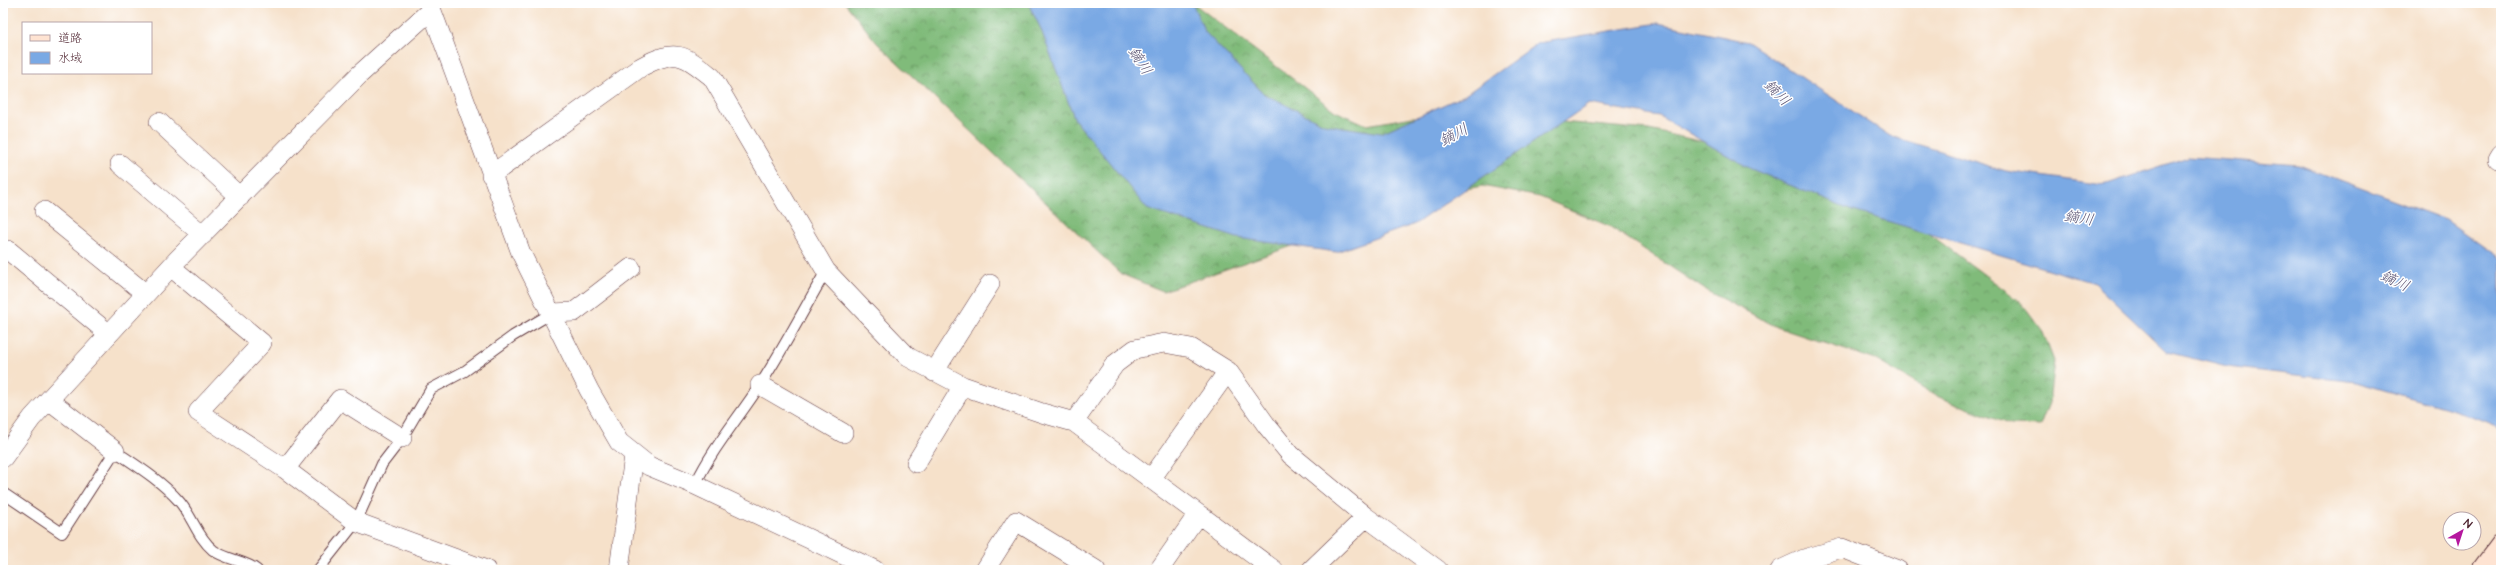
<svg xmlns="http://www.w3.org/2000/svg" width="2504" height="573" font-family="'Architects Daughter','Klee One',sans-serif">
<defs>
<pattern id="forest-crowns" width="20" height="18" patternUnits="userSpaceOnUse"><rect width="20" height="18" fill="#80bb7a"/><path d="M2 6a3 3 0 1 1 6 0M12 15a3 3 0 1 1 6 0" fill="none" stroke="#6b9764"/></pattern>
</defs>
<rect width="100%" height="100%" fill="#fff"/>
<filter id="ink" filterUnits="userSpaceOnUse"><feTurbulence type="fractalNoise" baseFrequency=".025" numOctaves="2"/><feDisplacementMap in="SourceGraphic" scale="8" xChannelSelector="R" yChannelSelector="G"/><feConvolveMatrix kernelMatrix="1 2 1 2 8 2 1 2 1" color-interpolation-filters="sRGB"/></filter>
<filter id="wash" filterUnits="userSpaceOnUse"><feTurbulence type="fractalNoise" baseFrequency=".012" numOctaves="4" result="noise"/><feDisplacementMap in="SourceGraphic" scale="16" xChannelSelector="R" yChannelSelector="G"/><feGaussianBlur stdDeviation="0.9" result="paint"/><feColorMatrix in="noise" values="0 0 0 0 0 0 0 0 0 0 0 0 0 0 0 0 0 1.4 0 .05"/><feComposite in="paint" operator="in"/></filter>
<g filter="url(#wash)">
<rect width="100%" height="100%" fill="#f6e1ca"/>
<!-- forest -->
<path fill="url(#forest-crowns)" stroke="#656d52" d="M 845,3 L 1193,3 L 1335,111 L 1367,125 L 1413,117 L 1561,122 L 1649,130 L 1727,147 L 1892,206 L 2021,302 L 2042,330 L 2054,361 L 2049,403 L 2040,426 L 2011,425 L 1939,397 L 1876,360 L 1779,328 L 1707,291 L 1609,226 L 1540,197 L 1482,186 L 1420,198 L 1341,229 L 1163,291 L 1121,274 L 877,43 Z"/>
<!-- water -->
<path fill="#7aa9e4" stroke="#626488" d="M 1028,3 L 1192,3 L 1205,32 L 1264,94 L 1324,124 L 1381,133 L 1465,95 L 1538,43 L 1658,23 L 1748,42 L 1890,136 L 2006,171 L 2104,185 L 2188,157 L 2299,165 L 2446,220 L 2501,259 L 2501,428 L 2464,413 L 2356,382 L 2227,367 L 2167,352 L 2094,283 L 1850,210 L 1751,169 L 1659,116 L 1589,104 L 1415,224 L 1336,252 L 1237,238 L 1147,209 L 1075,120 L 1040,27 Z"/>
</g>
<g filter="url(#ink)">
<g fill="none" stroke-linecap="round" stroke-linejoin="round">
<!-- lane casing -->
<g stroke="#643c43" stroke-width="12">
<path id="lane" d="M 695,485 C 713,447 738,419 760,385 C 784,348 804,309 826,271
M 3,493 L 62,533 L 115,451 C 137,466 160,480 178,500 C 192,515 197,537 213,550 C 226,560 245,560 257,570
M 318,570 L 356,522 L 382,464 L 402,438 L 431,389 L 465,371 L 513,336 L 552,313"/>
</g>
<!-- street casing -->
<g stroke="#643c43" stroke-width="20">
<path id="street" d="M 429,3 L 521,253 L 589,390 L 619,442 L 649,466 L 695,485 L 875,570
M 159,122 L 240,197
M 2501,154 L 2498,159 L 2501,160
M 120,164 L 203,235
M 491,175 L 641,67 C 676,48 683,54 712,77 L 826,271 L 908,357 L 963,386 L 1042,413 L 1074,422 L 1115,364 L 1135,349 L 1164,343 L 1191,348 L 1228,371 L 1267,426 L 1291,455 L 1366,517 L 1438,570
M 44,211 L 146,294
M 8,250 L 109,334
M 171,267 L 262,343 L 198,412 L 285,469 L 356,522 L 486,570
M 552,313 L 574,312 L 631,268
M 934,372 L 990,284
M 760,385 L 843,433
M 49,400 L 115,451
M 1074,422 L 1274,570
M 3,458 L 32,418 L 177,260 L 360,74 L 431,10
M 916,463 L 963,386
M 285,469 L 340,399 L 402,438
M 1151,479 L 1228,371
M 619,570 L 634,455
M 985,570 L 1016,521 L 1096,570
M 1159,570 L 1198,514
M 1311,570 L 1366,517
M 1780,570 L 1804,559 L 1842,548 L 1898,570"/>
</g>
<!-- secondary casing -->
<g stroke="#643c43" stroke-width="24">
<path id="secondary" d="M 2483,570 L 2501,546"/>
</g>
<!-- lane -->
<use href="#lane" stroke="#fff" stroke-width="10"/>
<!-- street -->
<use href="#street" stroke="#fff" stroke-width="19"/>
<!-- secondary -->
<use href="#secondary" stroke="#fee3d2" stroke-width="22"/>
</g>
</g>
<g text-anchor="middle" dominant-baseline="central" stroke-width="3" stroke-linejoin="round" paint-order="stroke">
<!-- water labels -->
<g font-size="15" font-style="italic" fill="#5d5675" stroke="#fff">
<text transform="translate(1140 61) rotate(57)">鏑川</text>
<text transform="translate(1777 93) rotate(45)">鏑川</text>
<text transform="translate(1454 135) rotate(-28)">鏑川</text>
<text transform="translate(2079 218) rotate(9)">鏑川</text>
<text transform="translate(2395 281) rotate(26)">鏑川</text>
</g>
</g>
<!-- margin -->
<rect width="2504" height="573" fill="none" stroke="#fff" stroke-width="16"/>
<!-- legend -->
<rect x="22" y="22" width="130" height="52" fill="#ffffff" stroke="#b7a5aa"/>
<rect x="30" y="35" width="20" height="6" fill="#fee3d2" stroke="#b7a5aa"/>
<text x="58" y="42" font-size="12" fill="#4a1f2b">道路</text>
<rect x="30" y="52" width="20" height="12" fill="#7aa9e4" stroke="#b7a5aa"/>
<text x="58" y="62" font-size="12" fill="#4a1f2b">水域</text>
<!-- north arrow -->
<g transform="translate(2462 531) rotate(39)"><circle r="19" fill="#ffffff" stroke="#b7a5aa"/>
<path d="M0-3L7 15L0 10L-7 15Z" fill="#b5179e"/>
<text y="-6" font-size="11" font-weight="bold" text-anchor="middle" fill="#4a1f2b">N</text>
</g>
</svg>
